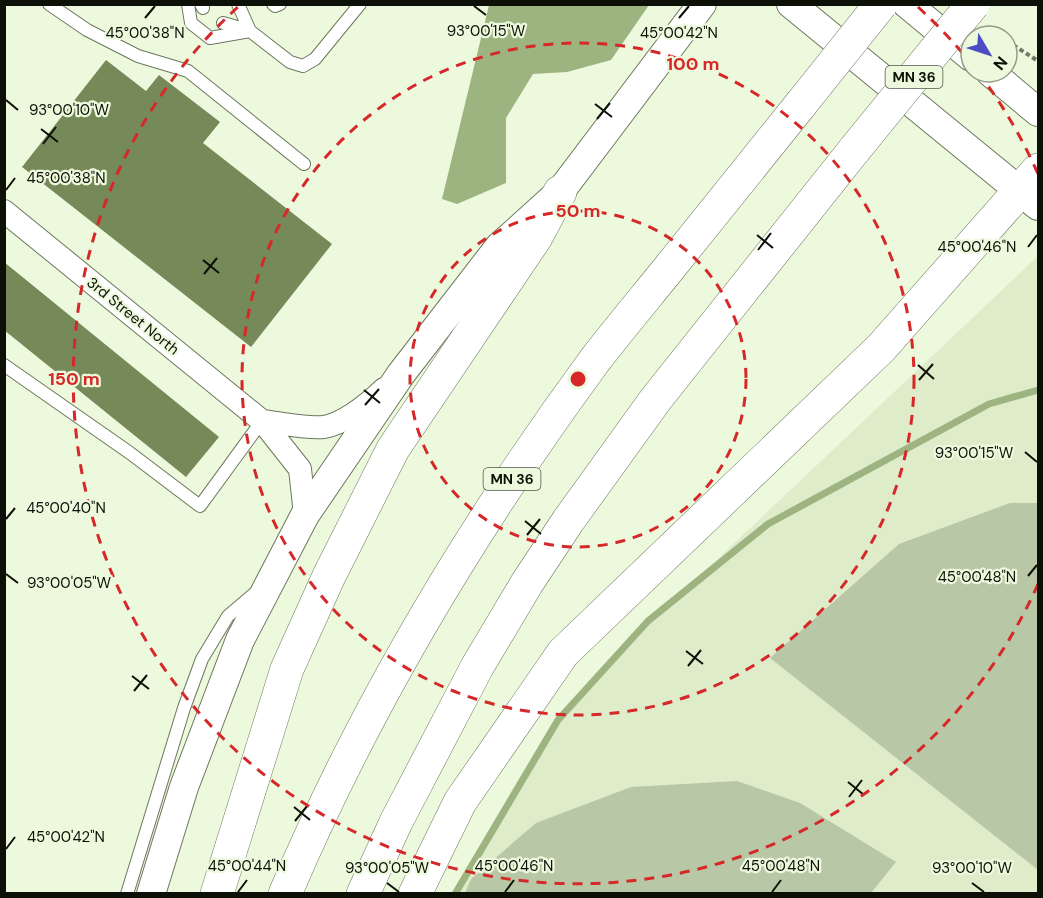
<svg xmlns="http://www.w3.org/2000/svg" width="1043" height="898" font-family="'DM Sans',sans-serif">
<rect width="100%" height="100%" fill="#edf9dd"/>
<!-- built -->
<path fill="#deecca" d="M 1038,256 L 1038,893 L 455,894 L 558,720 L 617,654 Z"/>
<!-- green -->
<path fill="#b8c7a6" d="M 1010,503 L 1038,503 L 1038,870 L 770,658 L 899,544 Z
M 737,781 L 800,803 L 896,862 L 871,893 L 465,893 L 471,879 L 536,823 L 631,787 Z"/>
<!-- water -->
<path fill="#9db480" d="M 489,5 L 649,5 L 611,60 L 567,72 L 533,74 L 506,118 L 506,183 L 457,204 L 442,199 Z"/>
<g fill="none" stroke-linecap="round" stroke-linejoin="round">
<!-- stream -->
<path stroke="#9db480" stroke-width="7" d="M 455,894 L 558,720 L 648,621 L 768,524 L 989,404 L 1038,390"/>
</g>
<!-- building -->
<path fill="#768a59" d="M 106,60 L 146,91 L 159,75 L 220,122 L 203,143 L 332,244 L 251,347 L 22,167 Z
M 4,262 L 219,437 L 186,477 L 4,330 Z"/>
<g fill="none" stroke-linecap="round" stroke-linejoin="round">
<!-- service casing -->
<g stroke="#6c775e" stroke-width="14">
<path id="service" d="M 49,4 L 87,30 L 138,56 L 188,71 L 304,164
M 188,4 L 191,23 L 210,38 L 250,31
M 201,4 L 203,8
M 238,4 L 250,31 L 290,62 L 303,66 L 315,59 L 360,4
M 273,4 L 275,6 L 280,4
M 223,23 L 248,30
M 4,365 L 130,453 L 200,506 L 262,421
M 127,894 L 184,708 L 202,659 L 228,616 L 255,593"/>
</g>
<!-- minor casing -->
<g stroke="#6c775e" stroke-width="24">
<path id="minor" d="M 4,211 L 262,421 L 300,469 L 305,515
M 262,421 C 279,423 308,429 324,427 C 346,423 368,404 384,389"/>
</g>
<!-- tertiary casing -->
<g stroke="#6c775e" stroke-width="30">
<path id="tertiary" d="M 791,4 L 1038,206
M 907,4 L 971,57
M 990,72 L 1038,112
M 151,894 L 184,787 L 240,640 L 305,515 L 401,374 L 499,247 L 560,192 L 702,4"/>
</g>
<!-- motorway casing -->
<g stroke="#6c775e" stroke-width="34">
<path id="motorway" d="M 217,894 L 287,669 L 329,576 L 393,449 L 536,237 L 560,192
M 285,894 C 366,704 473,526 595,360 C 619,329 645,298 670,267 C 713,213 757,159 801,104
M 363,894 L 396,822 L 477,667 L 527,583 L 568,521 L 656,399 L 855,149
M 415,894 L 460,802 L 563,653 L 881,348 L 1038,170"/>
</g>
<!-- path -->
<path stroke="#727968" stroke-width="4" stroke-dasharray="4.5 3" stroke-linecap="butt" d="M 988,28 L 1000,36
M 1007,41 L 1038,61"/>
<!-- service -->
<use href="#service" stroke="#fff" stroke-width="12"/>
<!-- minor -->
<use href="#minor" stroke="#fff" stroke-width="22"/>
<!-- tertiary -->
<use href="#tertiary" stroke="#fff" stroke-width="28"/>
<!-- motorway -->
<use href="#motorway" stroke="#fff" stroke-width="33"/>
<!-- motorway-bridge casing -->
<g stroke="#6c775e" stroke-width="34" stroke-linecap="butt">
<path id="motorway-bridge" d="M 801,104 L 881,4
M 855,149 L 973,4"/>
</g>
<!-- motorway-bridge -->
<use href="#motorway-bridge" stroke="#fff" stroke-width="33"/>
</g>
<!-- ticks -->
<path fill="none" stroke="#0c1007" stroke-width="2" d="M 474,6 L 486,15M 145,18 L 155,6M 679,18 L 689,6M 6,100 L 18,110M 595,104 L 612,117M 597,119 L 610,103M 41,129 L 58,142M 43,144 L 56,127M 6,190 L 15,178M 757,235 L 773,248M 1028,247 L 1037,235M 758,250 L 771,233M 203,260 L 219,273M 204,274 L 217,258M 918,365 L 934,379M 919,380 L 933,364M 364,390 L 380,403M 365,405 L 379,389M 1025,452 L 1037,462M 6,519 L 15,508M 525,521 L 541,534M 527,535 L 540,519M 6,574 L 18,583M 1028,576 L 1037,565M 686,651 L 703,664M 688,666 L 701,650M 132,676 L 149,689M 134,691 L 147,675M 848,782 L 864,795M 849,797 L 862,780M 294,807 L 310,820M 295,821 L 308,805M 6,849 L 15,837M 387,883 L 399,892M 972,883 L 984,892M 238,892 L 247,880M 505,892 L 514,880M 772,892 L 781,880"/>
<!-- distance rings -->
<g fill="none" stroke="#d62828" stroke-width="3" stroke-dasharray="10 8">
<circle cx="578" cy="379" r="168"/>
<circle cx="578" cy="379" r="336"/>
<path d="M1038 584A504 504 0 1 1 238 7M918 7A504 504 0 0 1 970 62M978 72A504 504 0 0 1 1038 174"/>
</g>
<g text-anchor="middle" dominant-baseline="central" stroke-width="4.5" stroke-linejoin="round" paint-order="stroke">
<!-- shield labels -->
<g fill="#edf9dd" stroke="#505647" stroke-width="1.5">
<rect x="885.5" y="66" width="57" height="22" rx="4.5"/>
<rect x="483.5" y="468" width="57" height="22" rx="4.5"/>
</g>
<g font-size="14" font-weight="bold" fill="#0c1007">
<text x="914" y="77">MN 36</text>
<text x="512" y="479">MN 36</text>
</g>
<!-- street labels -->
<g font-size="15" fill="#0c1007" stroke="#edf9dd">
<text transform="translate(133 316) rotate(39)">3rd Street North</text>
</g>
</g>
<g font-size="15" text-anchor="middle" fill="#0c1007" stroke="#edf9dd" stroke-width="4.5" stroke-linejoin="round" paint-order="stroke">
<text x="486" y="36">93°00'15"W</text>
<text x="145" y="38">45°00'38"N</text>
<text x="679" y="38">45°00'42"N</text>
<text x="69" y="115">93°00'10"W</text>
<text x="66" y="183">45°00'38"N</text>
<text x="977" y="252">45°00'46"N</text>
<text x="974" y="458">93°00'15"W</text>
<text x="66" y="513">45°00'40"N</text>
<text x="977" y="582">45°00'48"N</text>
<text x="69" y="588">93°00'05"W</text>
<text x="66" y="842">45°00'42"N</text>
<text x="247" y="871">45°00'44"N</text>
<text x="514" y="871">45°00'46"N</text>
<text x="781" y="871">45°00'48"N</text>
<text x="387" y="873">93°00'05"W</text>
<text x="972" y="873">93°00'10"W</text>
</g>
<circle cx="578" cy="379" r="9" fill="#d62828" stroke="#edf9dd" stroke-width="3"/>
<g font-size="18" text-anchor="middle" font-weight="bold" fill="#d62828" stroke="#edf9dd" stroke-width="4.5" stroke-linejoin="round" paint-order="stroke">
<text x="693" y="70">100 m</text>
<text x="578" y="217">50 m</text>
<text x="74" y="385">150 m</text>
</g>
<!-- border -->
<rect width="1043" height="898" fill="none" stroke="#0c1007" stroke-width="12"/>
<!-- north arrow -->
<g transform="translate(989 54) rotate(129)"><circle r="28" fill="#edf9dd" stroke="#939c87" stroke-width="1.5"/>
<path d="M0-4.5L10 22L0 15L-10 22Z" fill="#4c4dc4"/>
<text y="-9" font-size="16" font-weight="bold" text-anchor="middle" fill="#0c1007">N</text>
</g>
</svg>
